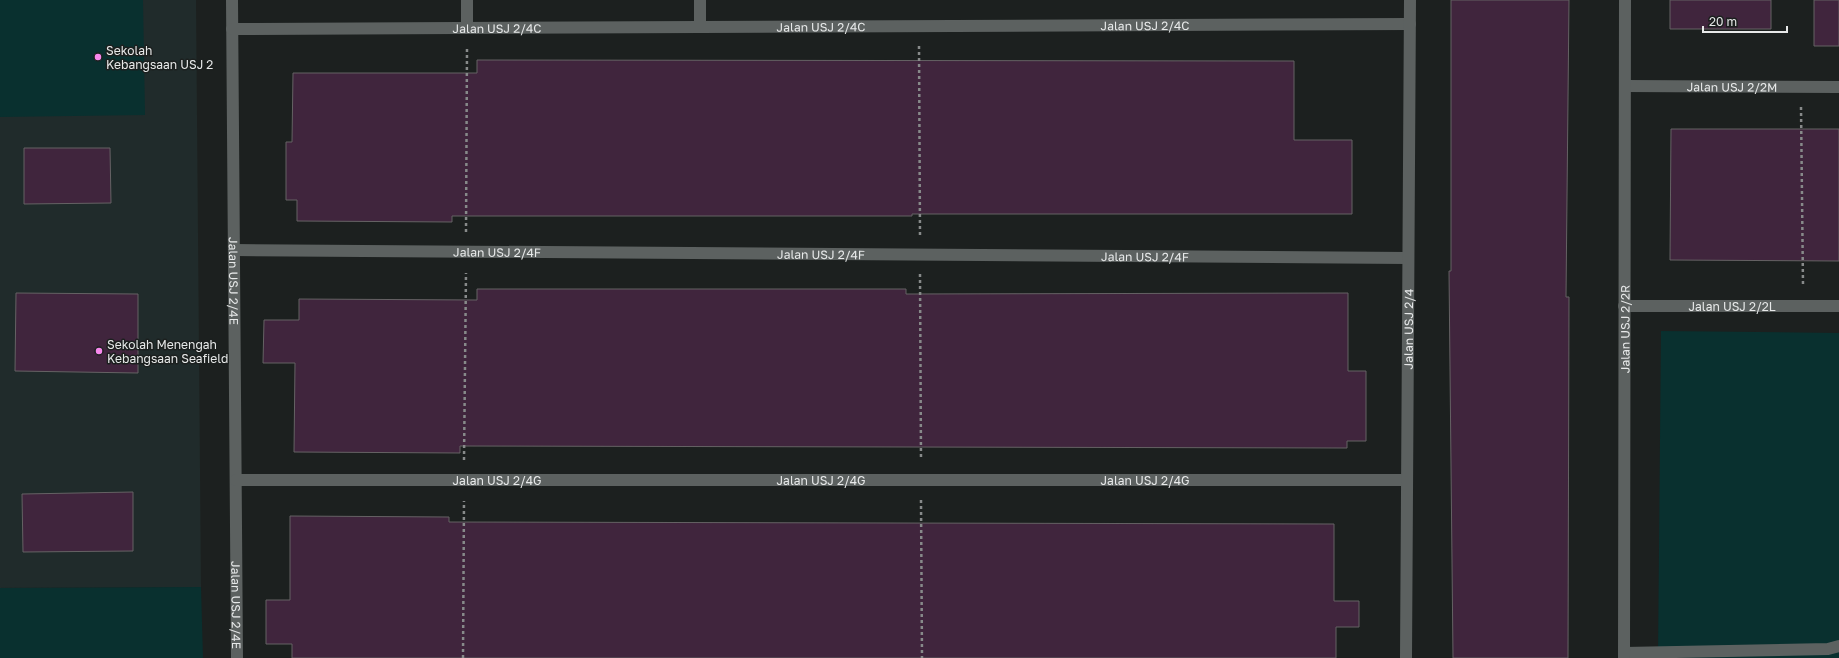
<svg xmlns="http://www.w3.org/2000/svg" width="1839" height="658" font-family="'Golos Text',sans-serif">
<rect width="100%" height="100%" fill="#1c201f"/>
<!-- built -->
<path fill="#202b2b" d="M 0,0 L 196,0 L 201,587 L 0,588 Z"/>
<!-- green -->
<path fill="#09302f" d="M 0,0 L 143,0 L 145,115 L 0,117 Z
M 1661,331 L 1839,333 L 1839,658 L 1658,658 Z
M 201,587 L 203,658 L 0,658 L 0,588 Z"/>
<!-- building -->
<path fill="#40253d" stroke="#656264" d="M 1451,0 L 1569,0 L 1566,297 L 1569,297 L 1568,658 L 1453,658 L 1449,271 L 1451,271 Z
M 1670,0 L 1771,0 L 1771,29 L 1670,29 Z
M 1814,0 L 1839,0 L 1839,46 L 1814,46 Z
M 477,60 L 1294,61 L 1294,140 L 1352,140 L 1352,214 L 912,214 L 912,216 L 452,216 L 452,222 L 297,221 L 297,200 L 286,200 L 286,142 L 292,142 L 293,73 L 477,73 Z
M 1671,129 L 1839,129 L 1839,261 L 1670,260 Z
M 24,148 L 110,148 L 111,203 L 24,204 Z
M 477,289 L 906,289 L 906,294 L 1348,293 L 1348,371 L 1366,371 L 1366,441 L 1347,441 L 1347,448 L 460,446 L 460,453 L 294,452 L 295,363 L 263,363 L 264,320 L 299,320 L 299,299 L 477,300 Z
M 16,293 L 138,294 L 138,373 L 15,371 Z
M 133,492 L 133,551 L 23,552 L 22,494 Z
M 290,516 L 449,517 L 449,522 L 1334,524 L 1334,601 L 1359,601 L 1359,627 L 1336,627 L 1336,658 L 292,658 L 292,644 L 266,644 L 266,600 L 290,600 Z"/>
<g fill="none" stroke-linecap="round" stroke-linejoin="round">
<!-- path -->
<path stroke="#878a8a" stroke-width="2.5" stroke-dasharray="3 3" stroke-linecap="butt" d="M 919,46 L 920,235
M 1801,107 L 1803,285
M 466,232 L 467,49
M 920,274 L 921,459
M 464,460 L 466,273
M 921,500 L 922,658
M 463,658 L 464,501"/>
<!-- lane -->
<path stroke="#5c6160" stroke-width="12" d="M 1624,653 L 1828,649 L 1839,646"/>
<!-- street -->
<g stroke="#5c6160" stroke-width="12">
<path id="s1" d="M 232,0 L 237,658"/>
<path d="M 467,0 L 467,28"/>
<path d="M 700,0 L 700,27"/>
<path id="s2" d="M 232,29 L 1410,24"/>
<path id="s3" d="M 1625,86 L 1839,87"/>
<path id="s4" d="M 234,250 L 1408,258"/>
<path id="s5" d="M 1624,306 L 1839,306"/>
<path id="s6" d="M 236,480 L 1407,480"/>
<path id="s7" d="M 1406,658 L 1410,0"/>
<path id="s8" d="M 1624,658 L 1625,0"/>
</g>
</g>
<!-- markers -->
<g fill="#f788ec" stroke="#1c201f" stroke-width="1.5">
<circle cx="98" cy="57" r="4"/>
<circle cx="99" cy="351" r="4"/>
</g>
<g text-anchor="middle" dominant-baseline="central" stroke-width="3" stroke-linejoin="round" paint-order="stroke">
<!-- street labels -->
<g font-size="12" fill="#e7e9e9" stroke="#1c201f">
<text stroke="none"><textPath href="#s2" startOffset="913">Jalan USJ 2/4C</textPath></text>
<text stroke="none"><textPath href="#s2" startOffset="589">Jalan USJ 2/4C</textPath></text>
<text stroke="none"><textPath href="#s2" startOffset="265">Jalan USJ 2/4C</textPath></text>
<text stroke="none"><textPath href="#s3" startOffset="107">Jalan USJ 2/2M</textPath></text>
<text stroke="none"><textPath href="#s4" startOffset="263">Jalan USJ 2/4F</textPath></text>
<text stroke="none"><textPath href="#s4" startOffset="587">Jalan USJ 2/4F</textPath></text>
<text stroke="none"><textPath href="#s4" startOffset="911">Jalan USJ 2/4F</textPath></text>
<text stroke="none"><textPath href="#s1" startOffset="281">Jalan USJ 2/4E</textPath></text>
<text stroke="none"><textPath href="#s5" startOffset="108">Jalan USJ 2/2L</textPath></text>
<text stroke="none"><textPath href="#s7" startOffset="329">Jalan USJ 2/4</textPath></text>
<text stroke="none"><textPath href="#s8" startOffset="329">Jalan USJ 2/2R</textPath></text>
<text stroke="none"><textPath href="#s6" startOffset="261">Jalan USJ 2/4G</textPath></text>
<text stroke="none"><textPath href="#s6" startOffset="585">Jalan USJ 2/4G</textPath></text>
<text stroke="none"><textPath href="#s6" startOffset="909">Jalan USJ 2/4G</textPath></text>
<text stroke="none"><textPath href="#s1" startOffset="605">Jalan USJ 2/4E</textPath></text>
</g>
<!-- poi labels -->
<g font-size="12" fill="#e7e9e9" stroke="#1c201f" text-anchor="start">
<text x="106" y="50">Sekolah<tspan x="106" dy="14">Kebangsaan USJ 2</tspan></text>
<text x="107" y="344">Sekolah Menengah<tspan x="107" dy="14">Kebangsaan Seafield</tspan></text>
</g>
</g>
<!-- scale -->
<path d="M1703 26v6h84v-6" fill="none" stroke="#e7e9e9" stroke-width="2"/>
<text x="1709" y="26" font-size="12" fill="#e7e9e9" stroke="#1c201f" stroke-width="3" paint-order="stroke">20 m</text>
</svg>
